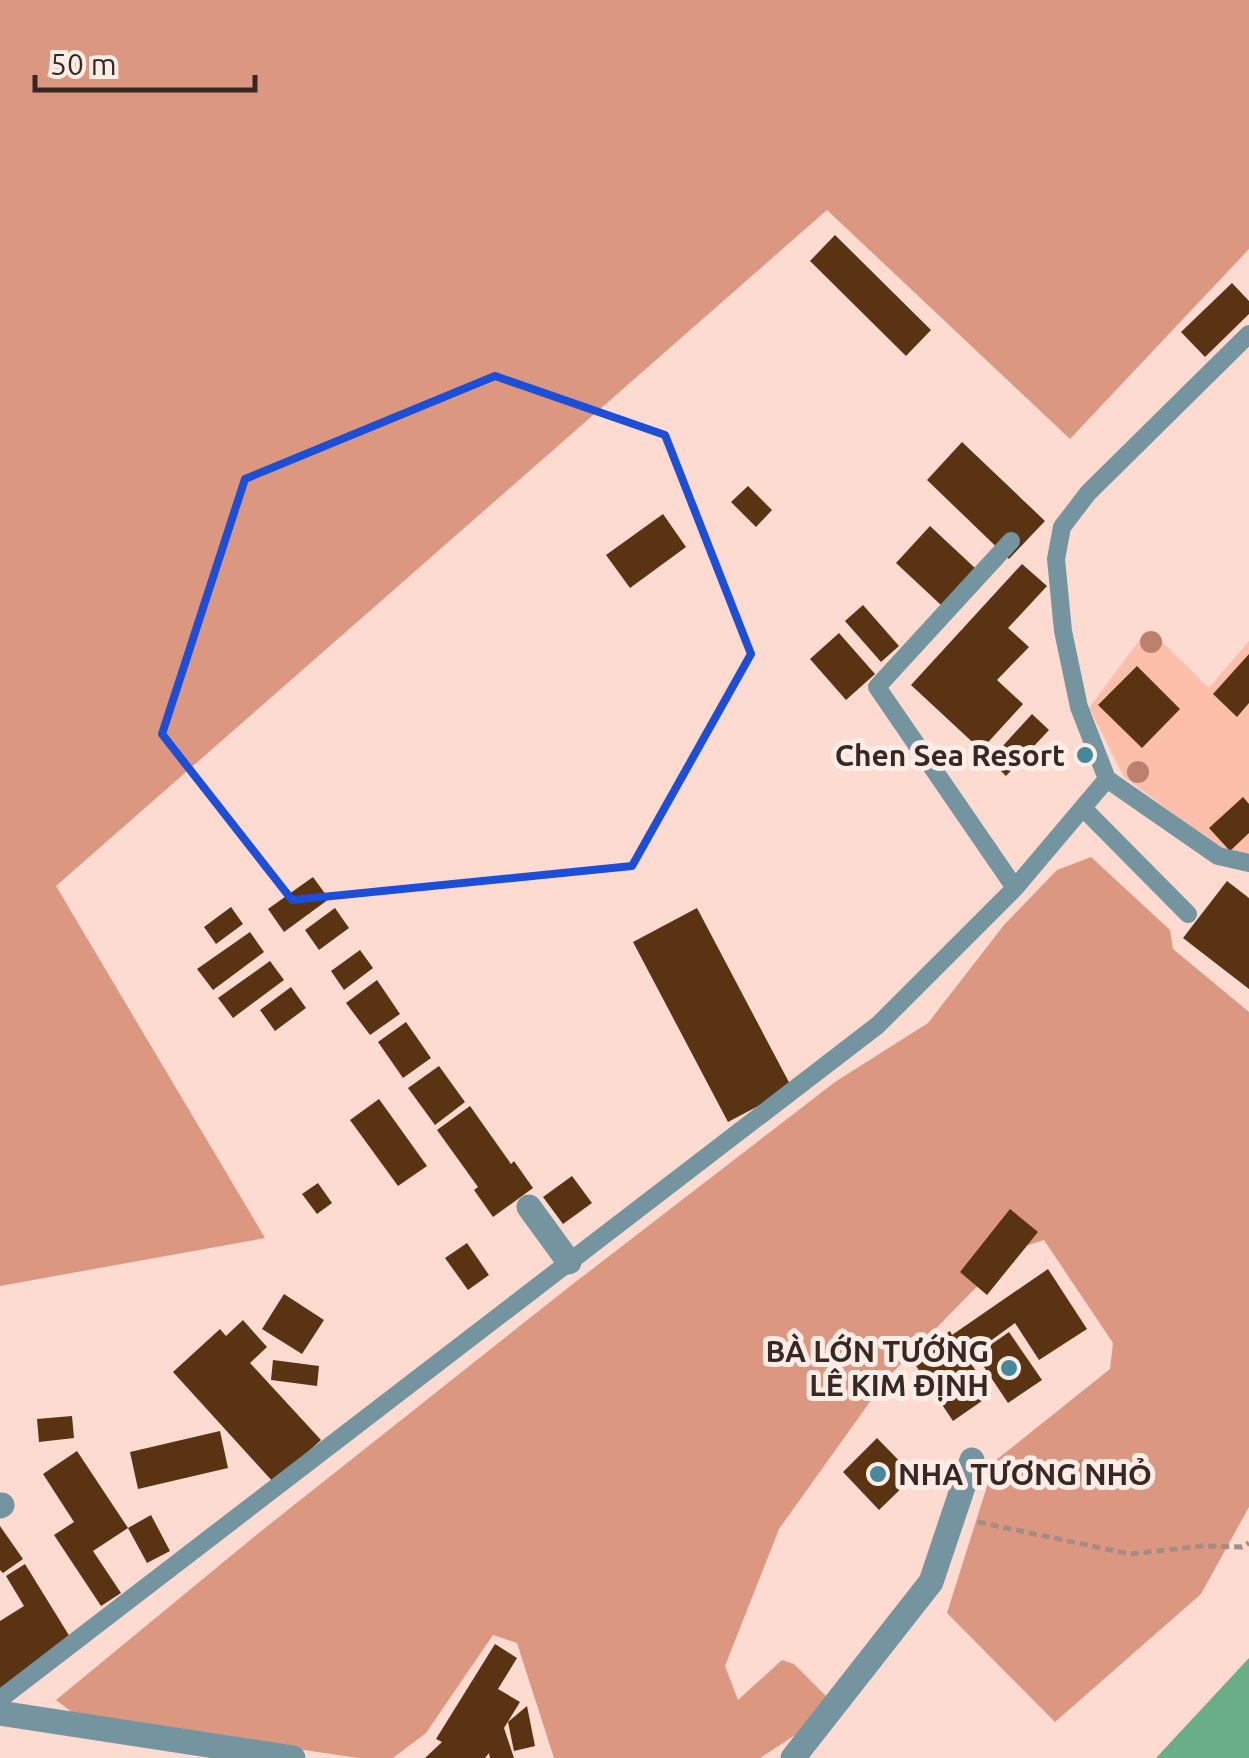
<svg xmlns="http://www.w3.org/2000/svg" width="1249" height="1758" font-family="Ubuntu,sans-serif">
<rect width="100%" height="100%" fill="#fddbd1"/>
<!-- green -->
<path fill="#fdbeaa" d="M 1153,633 L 1209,688 L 1249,641 L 1249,855 L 1221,849 L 1124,777 L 1089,708 L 1144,634 Z"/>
<!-- forest -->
<path fill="#dc9781" d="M 0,0 L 1249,0 L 1249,249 L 1070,439 L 827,210 L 56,886 L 265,1238 L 0,1286 Z
M 1091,857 L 1170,930 L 1173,949 L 1249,1012 L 1249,1507 L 1201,1594 L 1055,1722 L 947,1613 L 995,1461 L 1110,1369 L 1113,1343 L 1044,1240 L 1013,1250 L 887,1378 L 779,1529 L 725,1666 L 738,1700 L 782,1660 L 794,1664 L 826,1696 L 823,1717 L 760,1758 L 554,1758 L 517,1643 L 493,1635 L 426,1733 L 393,1758 L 358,1758 L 77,1716 L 56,1700 L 260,1532 L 569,1287 L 835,1082 L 928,1023 L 1004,925 L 1057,870 Z"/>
<!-- water -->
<path fill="#6aae88" d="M 1249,1658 L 1249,1758 L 1156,1758 Z"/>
<!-- building -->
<path fill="#593312" d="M 835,235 L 931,330 L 906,356 L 810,261 Z
M 1232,283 L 1249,301 L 1249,314 L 1205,357 L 1181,332 Z
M 962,442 L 1045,521 L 1009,559 L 927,480 Z
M 748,486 L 772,510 L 756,527 L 731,502 Z
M 663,514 L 686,547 L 630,588 L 606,555 Z
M 930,526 L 975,568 L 941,605 L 896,563 Z
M 1022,564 L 1047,586 L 1008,628 L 1029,647 L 997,680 L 1023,704 L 981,750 L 911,685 Z
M 863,605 L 899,646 L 881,662 L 845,621 Z
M 839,633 L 875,674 L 846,700 L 810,659 Z
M 1249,654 L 1249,703 L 1237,717 L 1213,694 Z
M 1137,666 L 1180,709 L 1142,748 L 1098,705 Z
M 1032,714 L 1049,730 L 1006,776 L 990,760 Z
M 1243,797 L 1249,804 L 1249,833 L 1230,851 L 1209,828 Z
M 313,877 L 329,899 L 284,932 L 268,909 Z
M 1227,881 L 1249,898 L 1249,989 L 1183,938 Z
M 231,907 L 243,924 L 216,944 L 204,927 Z
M 335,908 L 349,928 L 319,950 L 305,930 Z
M 697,908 L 792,1088 L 728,1122 L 633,942 Z
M 250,932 L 264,952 L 213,990 L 197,969 Z
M 360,950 L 373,968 L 344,990 L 331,971 Z
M 270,961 L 284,980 L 233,1018 L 218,998 Z
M 377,980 L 400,1014 L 370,1035 L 346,1003 Z
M 291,987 L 306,1008 L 275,1031 L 260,1010 Z
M 406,1022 L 431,1058 L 403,1078 L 378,1042 Z
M 439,1066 L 465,1102 L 435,1125 L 408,1088 Z
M 379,1099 L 427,1166 L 398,1186 L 350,1120 Z
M 470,1106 L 511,1164 L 514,1161 L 533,1188 L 493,1217 L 474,1190 L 478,1187 L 437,1130 Z
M 572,1176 L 592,1203 L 563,1224 L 543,1197 Z
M 318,1183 L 332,1203 L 317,1214 L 302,1194 Z
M 1010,1209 L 1038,1232 L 987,1295 L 960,1272 Z
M 467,1243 L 489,1275 L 468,1290 L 445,1258 Z
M 1048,1269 L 1087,1329 L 1039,1360 L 1015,1323 L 967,1358 L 992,1394 L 953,1421 L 910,1357 L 950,1331 L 952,1335 Z
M 284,1294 L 324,1320 L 302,1354 L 262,1329 Z
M 243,1320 L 267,1347 L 250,1363 L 321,1440 L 274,1483 L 173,1372 L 220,1329 L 226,1336 Z
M 1009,1332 L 1042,1380 L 1008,1403 L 976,1355 Z
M 273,1360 L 319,1366 L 317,1386 L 271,1380 Z
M 72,1416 L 74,1438 L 39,1442 L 37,1419 Z
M 220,1431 L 228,1468 L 138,1489 L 130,1452 Z
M 877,1438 L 914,1476 L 879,1510 L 843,1472 Z
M 77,1451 L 128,1528 L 93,1551 L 121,1593 L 101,1606 L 54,1535 L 74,1522 L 43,1474 Z
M 151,1515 L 170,1551 L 147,1563 L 128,1528 Z
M 0,1526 L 23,1559 L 3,1573 L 0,1570 Z
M 25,1564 L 70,1637 L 0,1691 L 0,1621 L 24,1606 L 6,1576 Z
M 495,1644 L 517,1658 L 498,1689 L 520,1702 L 504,1728 L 514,1758 L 490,1758 L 489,1753 L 485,1758 L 425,1758 L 442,1742 L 436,1739 Z
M 527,1706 L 535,1746 L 514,1751 L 508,1722 Z"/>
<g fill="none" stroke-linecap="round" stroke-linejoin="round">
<!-- path -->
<path stroke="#a58c84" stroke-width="5" stroke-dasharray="8 5" stroke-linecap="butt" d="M 978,1522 L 1130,1554 L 1202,1546 L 1242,1547 L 1249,1543"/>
<!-- lane -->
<path stroke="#74959f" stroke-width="18" d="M 1107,779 L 1218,856 L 1249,863
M 1083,808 L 1188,914
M 1015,888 L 1107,779 L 1079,707 L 1063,631 L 1056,559 L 1062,527 L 1088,493 L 1249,334
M 0,1699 L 878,1025 L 1015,888 L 877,687 L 1011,541"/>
<!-- street -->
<path stroke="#74959f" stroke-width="25" d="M 529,1207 L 569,1262
M 0,1506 L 2,1505
M 0,1713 L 293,1758
M 793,1758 L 931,1582 L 972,1460"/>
</g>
<!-- trees -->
<g fill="#bd806c">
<circle cx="1151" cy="642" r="11"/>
<circle cx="1138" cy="772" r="11"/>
<circle cx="1083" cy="1471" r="11"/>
</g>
<!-- marked area -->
<path fill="none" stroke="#1d4ed8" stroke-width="8" stroke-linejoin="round" d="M 495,376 L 665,435 L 751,654 L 632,866 L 292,900 L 162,734 L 245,479 Z"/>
<!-- markers -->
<g fill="#47889b" stroke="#feede7" stroke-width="4">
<circle cx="1085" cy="755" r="10"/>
<circle cx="1009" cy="1368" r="10"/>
<circle cx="878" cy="1474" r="10"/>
</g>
<g text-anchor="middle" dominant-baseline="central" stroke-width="10" stroke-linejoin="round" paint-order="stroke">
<!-- poi labels -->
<g font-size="30" font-weight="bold" fill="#372823" stroke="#feede7" text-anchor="end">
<text x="1065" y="755">Chen Sea Resort</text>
<text x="989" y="1351">BÀ LỚN TƯỚNG<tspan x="989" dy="34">LÊ KIM ĐỊNH</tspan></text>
<text x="898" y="1474" text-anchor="start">NHA TƯƠNG NHỎ</text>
</g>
</g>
<!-- scale -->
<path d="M35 75v15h220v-15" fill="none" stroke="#372823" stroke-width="5"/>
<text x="50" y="75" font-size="30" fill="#372823" stroke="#feede7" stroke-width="8" paint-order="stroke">50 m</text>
</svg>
